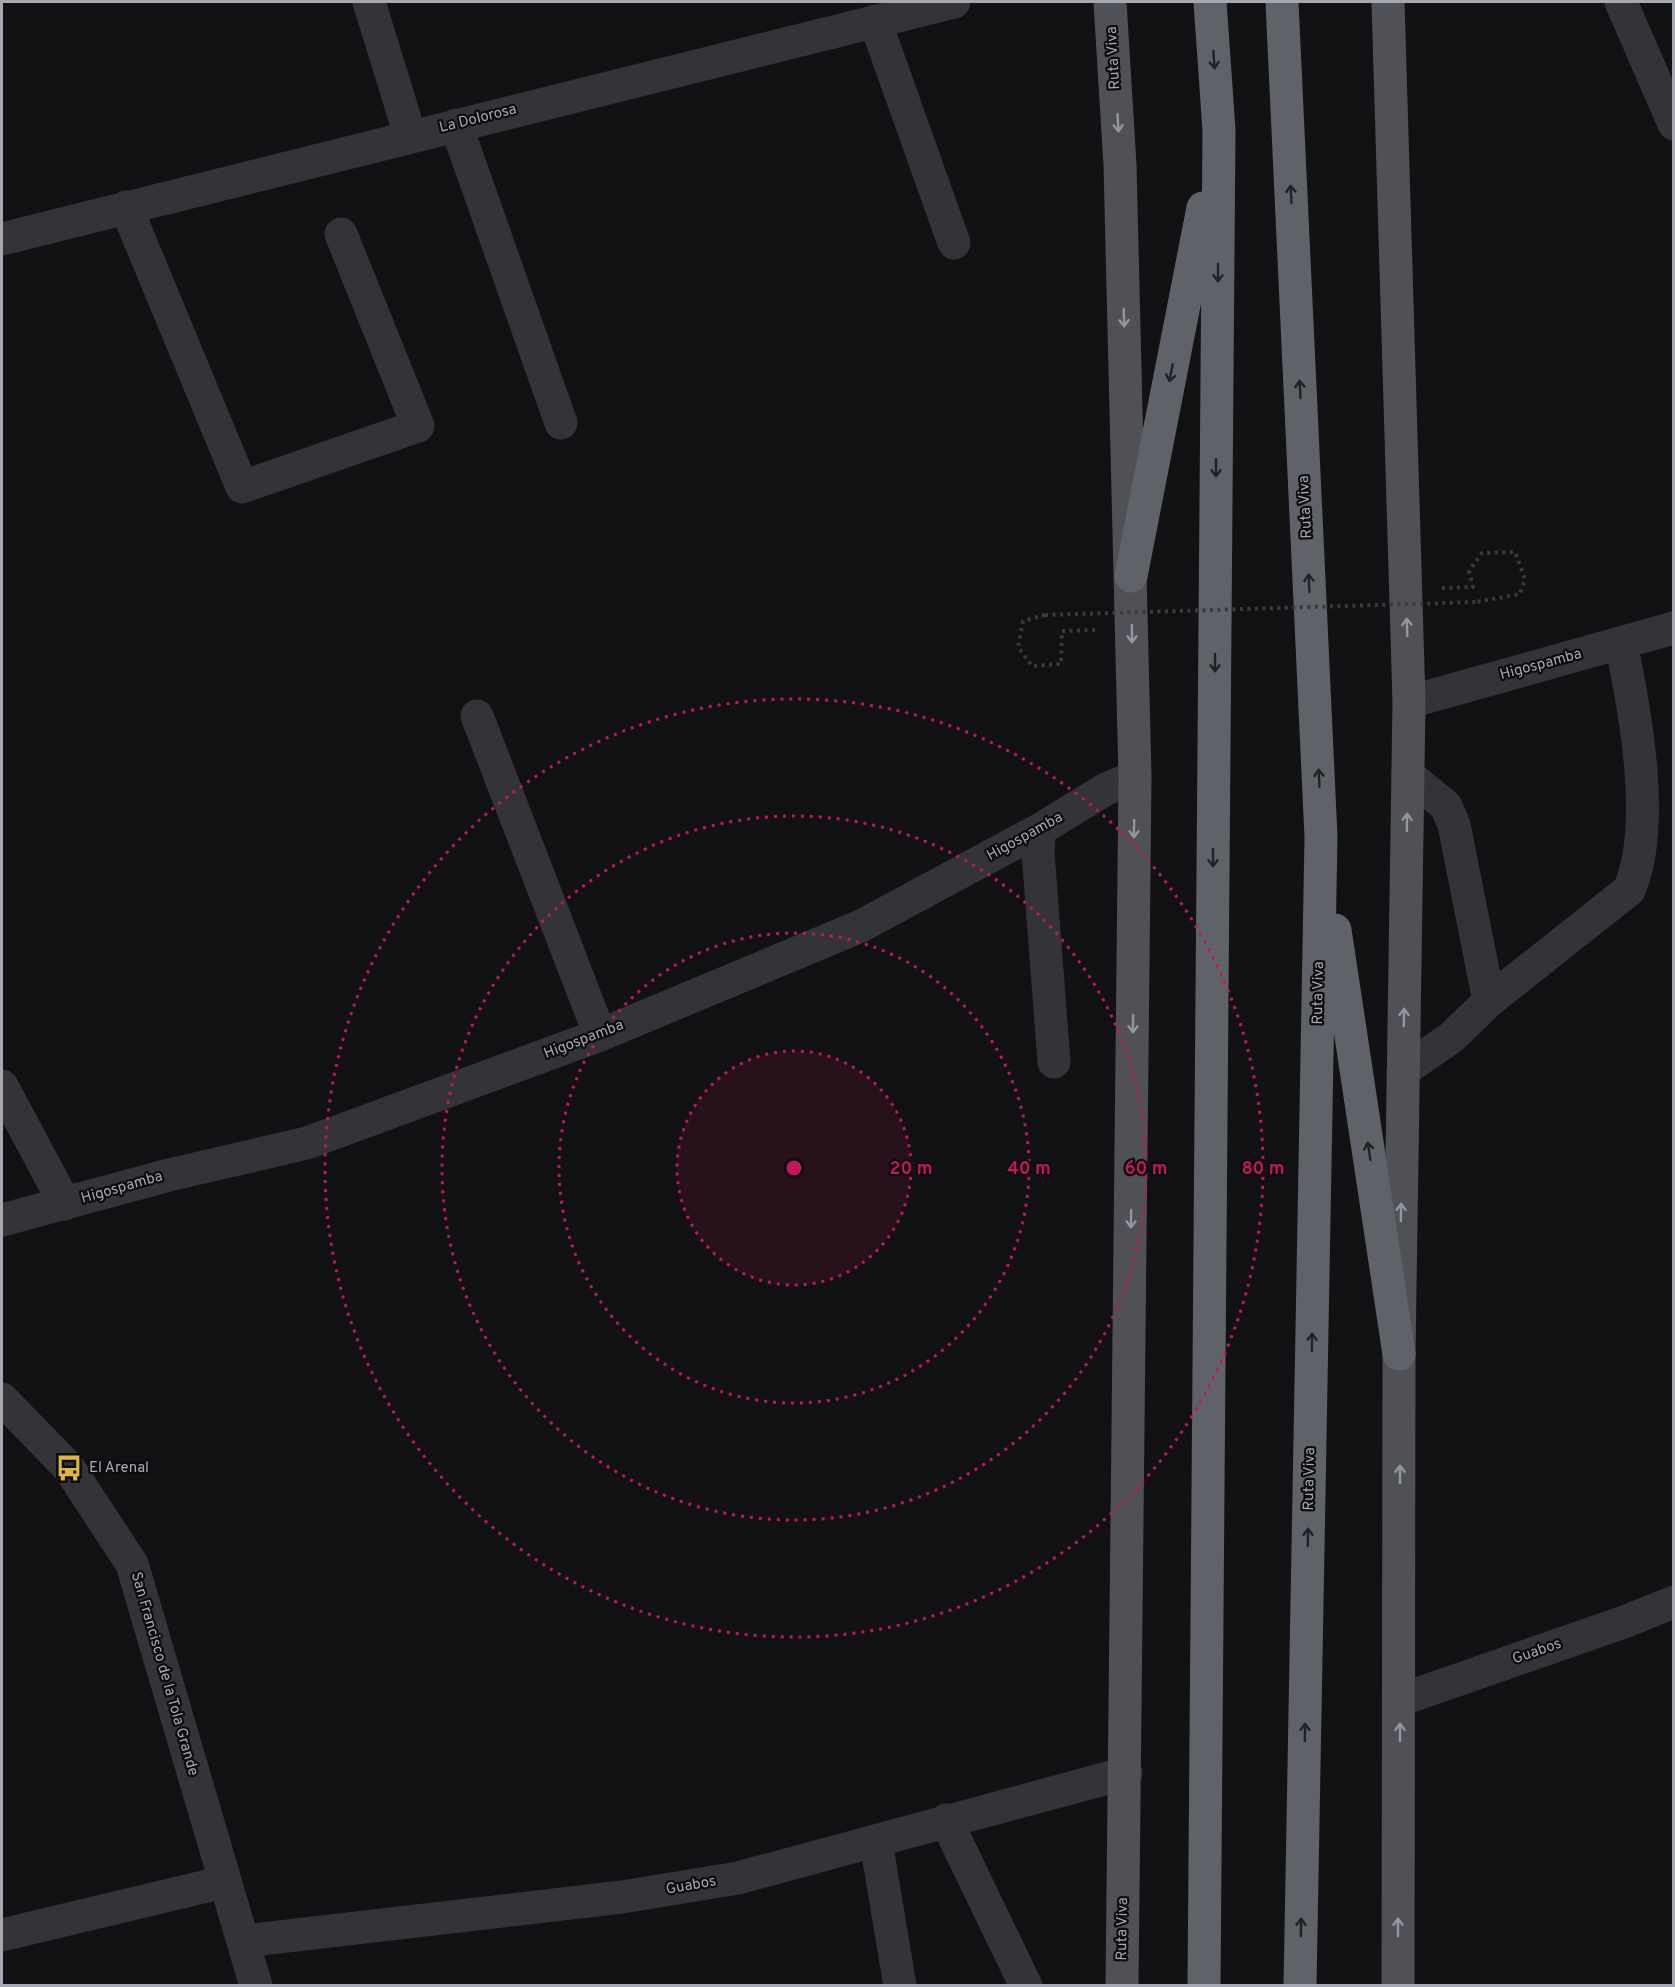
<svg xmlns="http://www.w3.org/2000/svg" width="1675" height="1987" font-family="Overpass,sans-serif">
<rect width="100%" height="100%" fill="#121214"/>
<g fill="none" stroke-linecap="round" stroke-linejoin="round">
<!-- path -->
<path stroke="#3a3b3f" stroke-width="4" stroke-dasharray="3 4.5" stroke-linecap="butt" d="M 1442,588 L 1473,587 L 1469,571 L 1482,553 L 1515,552 L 1525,579 L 1520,594 L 1476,602
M 1045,615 L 1023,621 L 1018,647 L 1032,666 L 1061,664 L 1062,631 L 1095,630"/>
<!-- minor -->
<path stroke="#343438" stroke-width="33" d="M 369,2 L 410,135
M 1621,2 L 1674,124
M 875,21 L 954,243
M 456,125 L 561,423
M 126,207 L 242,487 L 418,426 L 341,234
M 2,239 L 954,2
M 1409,702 L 1674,628
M 477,716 L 600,1035
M 1408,775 L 1446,806 L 1454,825 L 1489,1001
M 1039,830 L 1038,852 L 1054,1062
M 1403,1071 L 1452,1037 L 1489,1001 L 1629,890 C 1657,827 1635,710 1621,643
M 2,1086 L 65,1204
M 2,1220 L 169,1175 L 307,1143 L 600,1035 L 861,926 L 1039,830 L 1106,789 L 1135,777
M 2,1399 L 69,1468 L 132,1564 L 256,1986
M 1400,1700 L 1624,1622 L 1674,1602
M 946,1820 L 1026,1986
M 876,1842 L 900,1986
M 2,1935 L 224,1882
M 244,1941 L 622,1897 L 738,1878 L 1126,1773"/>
<!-- major -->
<path stroke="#505157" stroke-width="33" d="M 1110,2 L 1120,165 L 1135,777 L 1122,1986
M 1388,2 L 1409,702 L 1399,1354 L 1398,1986"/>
<!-- highway -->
<path stroke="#606269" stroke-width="33" d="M 1282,2 L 1321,837 L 1300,1986
M 1131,576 L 1203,208
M 1335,930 L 1399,1354
M 1204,1986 L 1219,130 L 1210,2"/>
<!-- path-bridge -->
<path stroke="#3a3b3f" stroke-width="4" stroke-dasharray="3 4.5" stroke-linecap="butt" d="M 1045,615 L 1476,602"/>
</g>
<!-- one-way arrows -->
<defs><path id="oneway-shaft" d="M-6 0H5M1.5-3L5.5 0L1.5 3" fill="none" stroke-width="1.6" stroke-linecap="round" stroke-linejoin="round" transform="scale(1.5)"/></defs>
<g stroke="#222226">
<use href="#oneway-shaft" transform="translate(1214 60) rotate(86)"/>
<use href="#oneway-shaft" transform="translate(1291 194) rotate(-93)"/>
<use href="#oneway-shaft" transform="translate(1218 273) rotate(90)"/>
<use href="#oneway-shaft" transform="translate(1171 373) rotate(101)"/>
<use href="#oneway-shaft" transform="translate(1300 389) rotate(-93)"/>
<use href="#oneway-shaft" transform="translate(1216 468) rotate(90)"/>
<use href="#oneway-shaft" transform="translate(1309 583) rotate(-93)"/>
<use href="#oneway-shaft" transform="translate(1215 663) rotate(90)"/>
<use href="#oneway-shaft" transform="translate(1319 778) rotate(-93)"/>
<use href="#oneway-shaft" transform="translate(1213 858) rotate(90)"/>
<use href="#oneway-shaft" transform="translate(1369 1151) rotate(-99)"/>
<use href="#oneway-shaft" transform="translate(1312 1342) rotate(-89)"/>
<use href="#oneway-shaft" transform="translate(1308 1537) rotate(-89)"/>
<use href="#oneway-shaft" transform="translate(1305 1732) rotate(-89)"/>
<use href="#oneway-shaft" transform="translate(1301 1927) rotate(-89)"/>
</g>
<g stroke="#9497a1">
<use href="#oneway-shaft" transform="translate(1118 123) rotate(87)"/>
<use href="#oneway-shaft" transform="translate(1124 318) rotate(88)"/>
<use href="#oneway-shaft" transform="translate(1407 627) rotate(-92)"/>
<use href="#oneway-shaft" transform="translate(1132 634) rotate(89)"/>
<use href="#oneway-shaft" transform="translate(1407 822) rotate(-89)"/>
<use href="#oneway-shaft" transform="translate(1134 829) rotate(91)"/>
<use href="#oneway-shaft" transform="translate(1404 1017) rotate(-89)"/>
<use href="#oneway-shaft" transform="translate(1133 1024) rotate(91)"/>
<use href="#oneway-shaft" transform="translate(1401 1212) rotate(-89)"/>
<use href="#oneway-shaft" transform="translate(1131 1219) rotate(91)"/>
<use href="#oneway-shaft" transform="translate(1400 1474) rotate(-90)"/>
<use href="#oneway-shaft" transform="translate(1400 1732) rotate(-90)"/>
<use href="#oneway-shaft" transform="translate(1398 1927) rotate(-90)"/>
</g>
<!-- distance rings -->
<circle cx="794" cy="1168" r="117" fill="#c2185b" fill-opacity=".12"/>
<g fill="none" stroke="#c2185b" stroke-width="3" stroke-dasharray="3 6">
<circle cx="794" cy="1168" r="117"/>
<circle cx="794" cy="1168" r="235"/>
<circle cx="794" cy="1168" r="352"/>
<circle cx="794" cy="1168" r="469"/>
</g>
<!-- icons -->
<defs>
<g id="bus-bare" transform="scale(2.07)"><path d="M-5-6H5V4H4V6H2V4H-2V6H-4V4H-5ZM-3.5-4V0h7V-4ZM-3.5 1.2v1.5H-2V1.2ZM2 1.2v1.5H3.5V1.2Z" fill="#dfb63f" stroke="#0d0d0f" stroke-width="2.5" paint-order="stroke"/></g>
</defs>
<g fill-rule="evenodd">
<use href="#bus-bare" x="69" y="1468"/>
</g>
<g text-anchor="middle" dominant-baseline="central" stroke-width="4.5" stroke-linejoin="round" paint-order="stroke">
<!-- street labels -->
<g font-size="15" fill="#a5a8b3" stroke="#0d0d0f">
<text transform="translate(1114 58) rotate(-93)">Ruta Viva</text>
<text transform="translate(478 119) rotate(-14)">La Dolorosa</text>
<text transform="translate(1306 507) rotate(-93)">Ruta Viva</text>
<text transform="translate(1541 665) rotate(-15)">Higospamba</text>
<text transform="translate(1025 837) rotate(-29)">Higospamba</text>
<text transform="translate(1319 993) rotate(-89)">Ruta Viva</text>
<text transform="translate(584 1040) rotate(-21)">Higospamba</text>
<text transform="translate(122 1188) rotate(-16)">Higospamba</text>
<text transform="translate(1310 1479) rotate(-89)">Ruta Viva</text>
<text transform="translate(1537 1652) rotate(-19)">Guabos</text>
<text transform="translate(164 1674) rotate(74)">San Francisco de la Tola Grande</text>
<text transform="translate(691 1886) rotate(-10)">Guabos</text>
<text transform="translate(1123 1929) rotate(-89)">Ruta Viva</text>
</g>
<!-- poi labels -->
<g font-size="15" fill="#a5a8b3" stroke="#0d0d0f" text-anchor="start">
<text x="89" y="1468">El Arenal</text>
</g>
</g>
<circle cx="794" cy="1168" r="9" fill="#c2185b" stroke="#0d0d0f" stroke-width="3"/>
<g font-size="18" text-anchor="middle" font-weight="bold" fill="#c2185b" stroke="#0d0d0f" stroke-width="4.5" stroke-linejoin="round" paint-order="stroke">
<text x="911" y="1174">20 m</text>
<text x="1029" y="1174">40 m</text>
<text x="1146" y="1174">60 m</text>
<text x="1263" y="1174">80 m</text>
</g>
<!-- border -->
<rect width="1675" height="1987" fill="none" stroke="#a5a8b3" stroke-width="6"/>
</svg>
